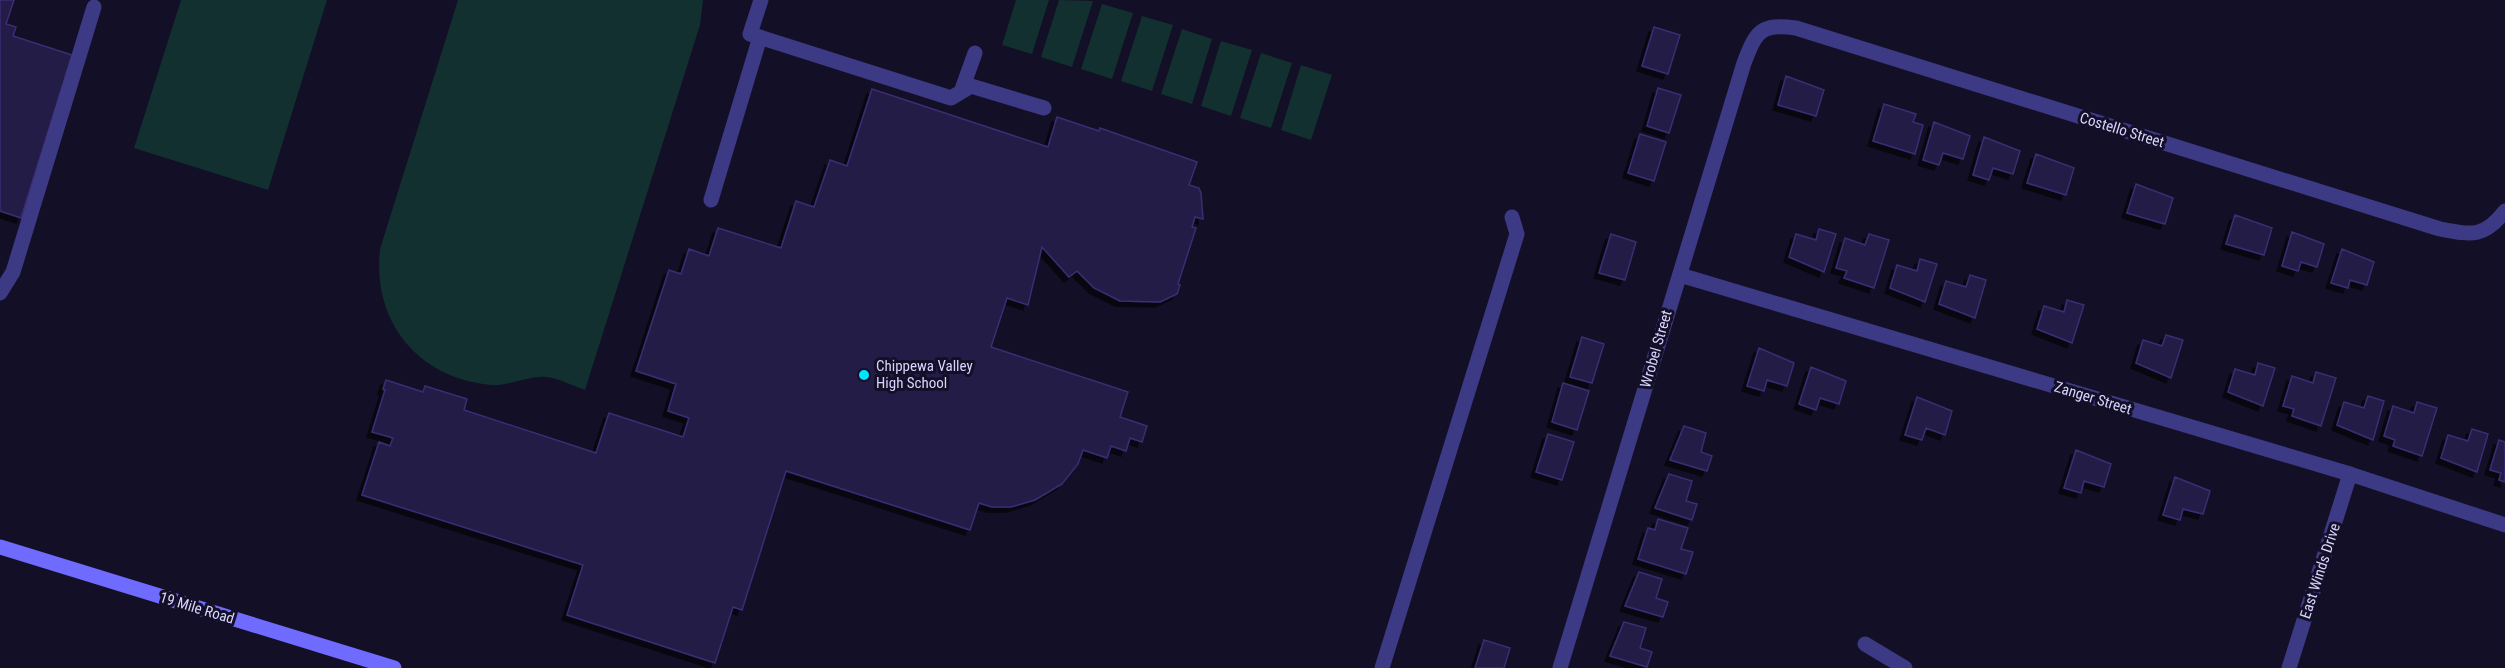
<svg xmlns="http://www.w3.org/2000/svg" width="2505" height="668" font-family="'Roboto Condensed',sans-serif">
<defs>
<filter id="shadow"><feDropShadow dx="-5" dy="5" stdDeviation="0" flood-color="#0009"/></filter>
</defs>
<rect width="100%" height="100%" fill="#130f26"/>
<!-- pitch -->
<path fill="#12302f" d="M 181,0 L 327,0 L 268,190 L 134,148 Z
M 458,0 L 703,0 L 700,25 L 585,390 C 573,386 559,378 546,377 C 530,375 510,386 491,385 C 418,378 372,322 380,249 Z
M 1016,0 L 1049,0 L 1032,54 L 1002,45 Z
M 1059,0 L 1093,1 L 1072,67 L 1041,57 Z
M 1102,4 L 1133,13 L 1112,79 L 1081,69 Z
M 1142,16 L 1173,25 L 1152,91 L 1121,81 Z
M 1182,29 L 1212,39 L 1192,104 L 1161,94 Z
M 1221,41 L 1252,50 L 1231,116 L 1201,106 Z
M 1261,53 L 1292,63 L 1271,128 L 1240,118 Z
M 1301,65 L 1332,75 L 1311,140 L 1281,130 Z"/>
<!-- building -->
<path fill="#241b47" stroke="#3b2d73" stroke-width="1.5" filter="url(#shadow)" d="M 0,0 L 14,0 L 6,24 L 16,27 L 13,36 L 72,55 L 21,218 L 0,211 Z
M 1654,27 L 1680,35 L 1668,74 L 1642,66 Z
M 1786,76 L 1824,90 L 1816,116 L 1778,105 Z
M 1658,88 L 1681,95 L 1669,133 L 1647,126 Z
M 872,89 L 1048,147 L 1057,117 L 1099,131 L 1100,128 L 1197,162 L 1189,185 L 1199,188 L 1201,193 L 1203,219 L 1195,217 L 1192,227 L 1196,228 L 1178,284 L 1180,285 L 1177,294 L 1160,302 L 1120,301 L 1094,288 L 1077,271 L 1069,277 L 1042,247 L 1028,305 L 1007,298 L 991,347 L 1128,392 L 1120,417 L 1147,426 L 1142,442 L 1130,438 L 1126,451 L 1111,446 L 1107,458 L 1083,450 L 1078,464 L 1062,484 L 1035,500 L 1011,507 L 992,507 L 979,503 L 970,530 L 786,471 L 742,610 L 733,607 L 715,663 L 567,615 L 583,565 L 362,495 L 379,442 L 390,446 L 393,438 L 372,432 L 385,390 L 383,389 L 386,380 L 423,392 L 425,386 L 467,399 L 464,410 L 596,453 L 609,413 L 683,437 L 689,418 L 668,411 L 676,384 L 636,371 L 669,270 L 681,274 L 689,249 L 709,256 L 718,228 L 781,248 L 796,201 L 814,207 L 830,160 L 847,166 Z
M 1884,104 L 1916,114 L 1913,122 L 1923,125 L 1915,154 L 1873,141 Z
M 1934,122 L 1970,136 L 1963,159 L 1943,153 L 1939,165 L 1923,160 Z
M 1640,134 L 1666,142 L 1654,181 L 1628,173 Z
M 1984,137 L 2020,151 L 2013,174 L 1993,168 L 1989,180 L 1973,175 Z
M 2036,154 L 2074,168 L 2066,195 L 2027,183 Z
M 2136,184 L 2173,198 L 2165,224 L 2127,213 Z
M 2235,215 L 2272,228 L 2264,255 L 2226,244 Z
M 1819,229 L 1836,234 L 1824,272 L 1789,257 L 1796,234 L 1816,240 Z
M 2292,232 L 2324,244 L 2317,267 L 2301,262 L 2298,271 L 2282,266 Z
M 1611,234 L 1636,242 L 1625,280 L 1599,273 Z
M 1869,234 L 1889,240 L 1874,288 L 1844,278 L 1847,271 L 1836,268 L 1845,238 L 1865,245 Z
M 2342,249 L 2374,262 L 2367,285 L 2350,280 L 2348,288 L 2331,283 Z
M 1920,259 L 1937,264 L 1925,302 L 1890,288 L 1897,265 L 1917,271 Z
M 1970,275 L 1986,280 L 1975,318 L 1939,304 L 1946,281 L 1966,287 Z
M 2067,300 L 2084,305 L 2072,343 L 2037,329 L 2044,306 L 2064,312 Z
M 2166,335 L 2183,340 L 2171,378 L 2136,363 L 2143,340 L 2162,346 Z
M 1582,337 L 1604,344 L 1592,383 L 1570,377 Z
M 1759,348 L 1794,363 L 1787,386 L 1767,380 L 1764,391 L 1747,386 Z
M 2258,363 L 2275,368 L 2263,406 L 2228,392 L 2235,369 L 2255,375 Z
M 1811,367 L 1846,381 L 1839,404 L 1820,398 L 1816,410 L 1799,404 Z
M 2316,372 L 2336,378 L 2321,426 L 2292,416 L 2294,409 L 2283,406 L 2292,376 L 2313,383 Z
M 1563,383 L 1589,391 L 1577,430 L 1552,422 Z
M 2368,396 L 2384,401 L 2373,440 L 2337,425 L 2344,402 L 2364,408 Z
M 1917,397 L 1952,411 L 1945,435 L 1926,428 L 1922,440 L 1905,435 Z
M 2417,402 L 2437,408 L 2422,456 L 2393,446 L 2395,440 L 2384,436 L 2393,406 L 2414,413 Z
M 1684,426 L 1706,433 L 1701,452 L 1712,456 L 1707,471 L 1670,460 Z
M 2472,429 L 2488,434 L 2477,472 L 2441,458 L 2448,435 L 2468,441 Z
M 1548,434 L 1574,442 L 1562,480 L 1536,472 Z
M 2499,440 L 2505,442 L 2505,482 L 2499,480 L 2501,473 L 2490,470 Z
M 2076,450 L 2111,464 L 2104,487 L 2084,481 L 2081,493 L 2064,488 Z
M 1669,474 L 1692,481 L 1686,501 L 1697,504 L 1692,520 L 1655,508 Z
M 2175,477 L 2210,491 L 2203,514 L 2183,509 L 2180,520 L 2163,515 Z
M 1658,519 L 1688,528 L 1681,549 L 1693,552 L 1686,574 L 1638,559 L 1648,528 L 1655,530 Z
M 1639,572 L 1662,579 L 1656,598 L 1668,602 L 1663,617 L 1625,606 Z
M 1624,622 L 1646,628 L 1640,648 L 1652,652 L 1647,667 L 1610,656 Z
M 1484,640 L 1510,648 L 1504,668 L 1475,668 Z"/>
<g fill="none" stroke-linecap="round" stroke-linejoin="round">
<!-- street -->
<path stroke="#3d3a85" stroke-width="15" d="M 761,0 L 750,34 L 951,98 L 971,86 L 1044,108
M 961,92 L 975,53
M 711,200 L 760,37
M 1680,275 L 2350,474 L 2505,525
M 0,293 L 13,272 L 94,7
M 1865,644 L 1905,668
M 1382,668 L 1517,234 L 1512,217
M 1560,668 L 1744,63 C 1756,32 1760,23 1796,28 L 2440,229 C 2472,235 2484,238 2505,211
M 2289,668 L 2350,474"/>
<!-- secondary -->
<path stroke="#6f6bff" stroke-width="15" d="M 0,547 L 394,668"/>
</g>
<!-- markers -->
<circle fill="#00e5ff" stroke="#130f26" stroke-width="2" cx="864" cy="375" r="6"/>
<g text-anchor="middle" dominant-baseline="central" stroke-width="6" stroke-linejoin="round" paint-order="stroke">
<!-- street labels -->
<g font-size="15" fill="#d9d4ff" stroke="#130f26">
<text transform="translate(2122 130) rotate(17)">Costello Street</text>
<text transform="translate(1656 349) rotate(-74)">Wrobel Street</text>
<text transform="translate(2093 398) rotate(17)">Zanger Street</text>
<text transform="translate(2320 571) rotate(-72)">East Winds Drive</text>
<text transform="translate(197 608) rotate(17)">19 Mile Road</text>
</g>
<!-- poi labels -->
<g font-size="15" fill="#d9d4ff" stroke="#130f26" text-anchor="start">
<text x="876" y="366">Chippewa Valley<tspan x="876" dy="17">High School</tspan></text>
</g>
</g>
</svg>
